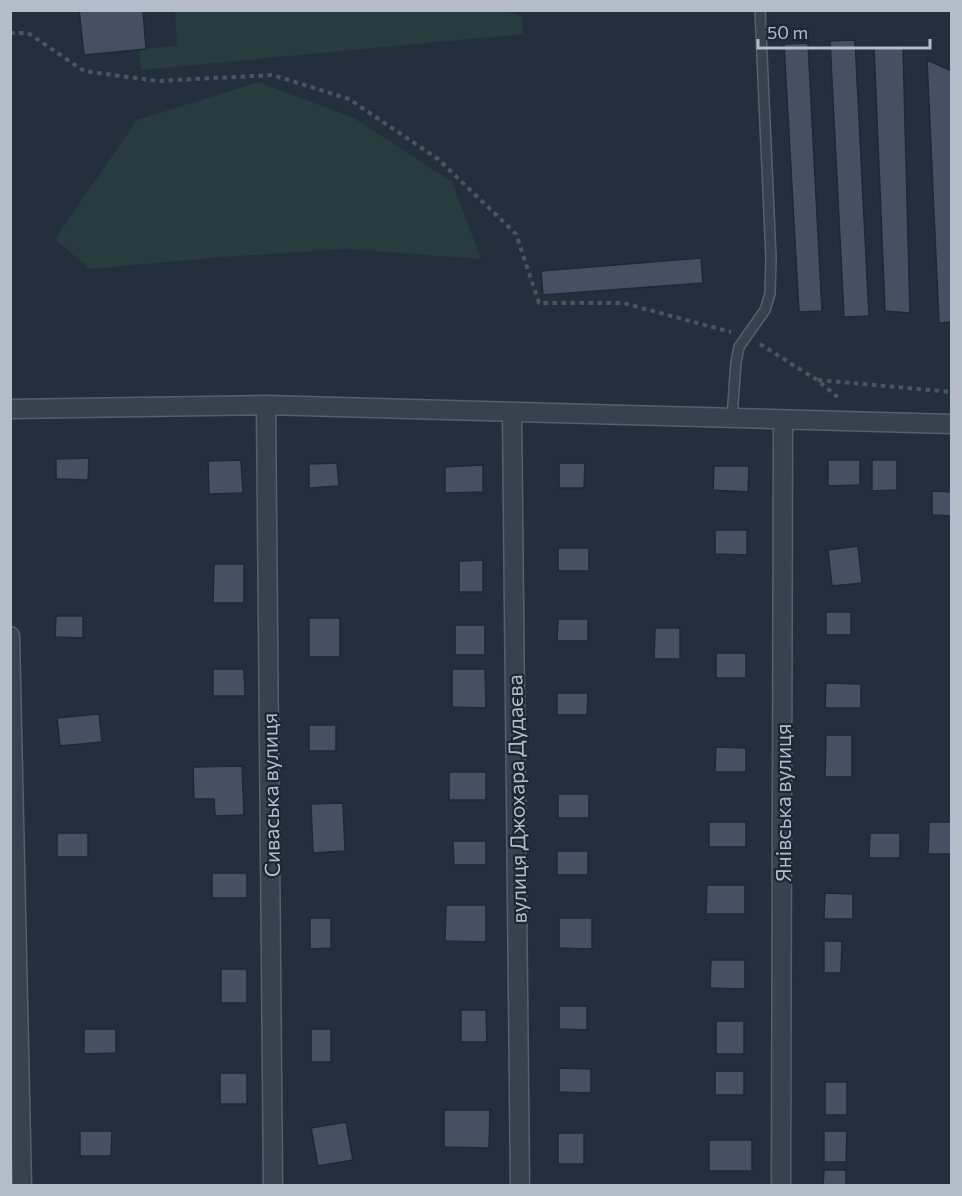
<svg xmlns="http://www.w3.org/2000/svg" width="962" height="1196" font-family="Commissioner,sans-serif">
<rect width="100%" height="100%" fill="#242f3e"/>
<!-- green -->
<path fill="#263c3f" d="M 501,10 L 522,17 L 523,34 L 141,70 L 139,49 L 177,46 L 175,11 Z
M 258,82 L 352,117 L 452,182 L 481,259 L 346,249 L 222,257 L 90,269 L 55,239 L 137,120 Z"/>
<!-- building -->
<path fill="#455162" stroke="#1f2835" stroke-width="1.5" d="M 79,10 L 143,10 L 146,49 L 84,55 Z
M 855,40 L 869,316 L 844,317 L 830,41 Z
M 808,43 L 822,311 L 799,312 L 784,44 Z
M 874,46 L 903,47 L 910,313 L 885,311 Z
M 927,60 L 952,71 L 952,322 L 939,323 Z
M 701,258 L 703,283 L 543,295 L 541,271 Z
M 89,458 L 88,480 L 56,479 L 56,459 Z
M 241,460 L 243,493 L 209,494 L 208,461 Z
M 828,460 L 860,460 L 860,485 L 828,486 Z
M 872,460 L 897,460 L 897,490 L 872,491 Z
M 337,463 L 339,486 L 309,488 L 309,464 Z
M 559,463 L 585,463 L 584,488 L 559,488 Z
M 483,465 L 483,492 L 445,493 L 445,467 Z
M 714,466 L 749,466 L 748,492 L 713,490 Z
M 932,491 L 952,492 L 952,516 L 932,515 Z
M 715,530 L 747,530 L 747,555 L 715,554 Z
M 858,546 L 862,583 L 832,586 L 828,550 Z
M 558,548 L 589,548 L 589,571 L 558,571 Z
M 483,560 L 483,592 L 459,592 L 459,561 Z
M 214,564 L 244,564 L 244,603 L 213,603 Z
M 826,612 L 851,612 L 851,635 L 826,635 Z
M 56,616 L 83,616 L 83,638 L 55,637 Z
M 309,618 L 340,618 L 340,657 L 309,657 Z
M 558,619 L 588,619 L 588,641 L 557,641 Z
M 455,625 L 485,625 L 485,655 L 455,655 Z
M 655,628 L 680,628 L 680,659 L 654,659 Z
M 716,653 L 746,653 L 746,678 L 716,678 Z
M 213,669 L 244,669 L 245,696 L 213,696 Z
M 452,669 L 485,669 L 486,708 L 452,707 Z
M 826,683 L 861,684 L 861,708 L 825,708 Z
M 557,693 L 588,693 L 587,715 L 557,715 Z
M 99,714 L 102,742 L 60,746 L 57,718 Z
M 309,725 L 336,725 L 336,751 L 309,751 Z
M 826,735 L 852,735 L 852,777 L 825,777 Z
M 716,747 L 746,748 L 746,772 L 715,772 Z
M 242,766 L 244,815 L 215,816 L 214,799 L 194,799 L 193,767 Z
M 449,772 L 486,772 L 486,800 L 449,800 Z
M 558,794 L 589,794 L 589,818 L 558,818 Z
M 343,803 L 345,851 L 313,853 L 311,804 Z
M 709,822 L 746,822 L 746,847 L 709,847 Z
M 929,822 L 952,822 L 952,854 L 928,854 Z
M 57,833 L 88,833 L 88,857 L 57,857 Z
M 870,833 L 900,833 L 900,858 L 869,858 Z
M 453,841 L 486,841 L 486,865 L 454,865 Z
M 557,851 L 588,851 L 588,875 L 557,875 Z
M 212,873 L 247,873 L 247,898 L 212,898 Z
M 707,885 L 745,885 L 745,914 L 706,914 Z
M 825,893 L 853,894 L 853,919 L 824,919 Z
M 446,905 L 486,905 L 486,942 L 445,941 Z
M 310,918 L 331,918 L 331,948 L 310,949 Z
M 559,918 L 592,918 L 592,949 L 559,948 Z
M 824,941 L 842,941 L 841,973 L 824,973 Z
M 711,960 L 745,960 L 745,989 L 710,988 Z
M 221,969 L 247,969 L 247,1003 L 221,1003 Z
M 559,1006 L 587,1006 L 587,1030 L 559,1029 Z
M 461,1010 L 486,1010 L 487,1042 L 461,1042 Z
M 716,1021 L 744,1021 L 744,1054 L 716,1054 Z
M 84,1029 L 116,1029 L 116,1053 L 84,1054 Z
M 311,1029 L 331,1029 L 331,1062 L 311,1062 Z
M 559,1068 L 591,1069 L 591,1093 L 559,1092 Z
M 715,1071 L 744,1071 L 744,1095 L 715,1095 Z
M 220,1073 L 247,1073 L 247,1104 L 220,1104 Z
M 825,1082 L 847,1082 L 847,1115 L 825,1115 Z
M 444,1110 L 490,1110 L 489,1148 L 444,1147 Z
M 346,1122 L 353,1160 L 318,1166 L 311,1128 Z
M 80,1131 L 112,1131 L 111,1156 L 80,1156 Z
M 824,1131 L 847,1131 L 846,1162 L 824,1162 Z
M 558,1133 L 584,1133 L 584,1164 L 558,1164 Z
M 709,1140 L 752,1140 L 752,1171 L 709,1171 Z
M 824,1170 L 846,1170 L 846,1186 L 823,1186 Z"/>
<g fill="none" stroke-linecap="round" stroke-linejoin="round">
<!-- lane casing -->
<g stroke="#565f6c" stroke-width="12">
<path id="lane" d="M 732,417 L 736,362 L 739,347 L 765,310 L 770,294 L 771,258 L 760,10"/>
</g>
<!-- street casing -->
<g stroke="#565f6c" stroke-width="21">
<path id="street" d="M 266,405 L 273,1186
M 10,409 L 266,405 L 952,424
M 512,413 L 520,1186
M 10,636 L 22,1186
M 781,1186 L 783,420"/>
</g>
<!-- path -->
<path stroke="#44595c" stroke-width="4" stroke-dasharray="4.5 4.5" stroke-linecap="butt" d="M 10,33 L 28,33 L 84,71 L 158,81 L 273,75 L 349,99 L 438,159 L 516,234 L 539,303 L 623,303 L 731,332
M 760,344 L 817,380 L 840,399
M 818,380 L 952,392"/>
<!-- lane -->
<use href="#lane" stroke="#38414e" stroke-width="9"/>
<!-- street -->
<use href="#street" stroke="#38414e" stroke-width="18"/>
</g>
<g text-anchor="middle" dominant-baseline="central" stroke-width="4.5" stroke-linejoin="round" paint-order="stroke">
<!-- street labels -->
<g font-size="21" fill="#b4bcc9" stroke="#1d2633">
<text transform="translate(270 795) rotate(-91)">Сиваська вулиця</text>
<text transform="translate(516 799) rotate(-91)">вулиця Джохара Дудаєва</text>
<text transform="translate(782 803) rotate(-90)">Янівська вулиця</text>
</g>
</g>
<!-- border -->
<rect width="962" height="1196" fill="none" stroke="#b4bcc9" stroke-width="24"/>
<!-- scale -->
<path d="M758 39v9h172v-9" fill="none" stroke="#b4bcc9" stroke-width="3"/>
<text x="767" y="39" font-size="18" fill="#b4bcc9" stroke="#1d2633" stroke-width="4.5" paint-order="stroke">50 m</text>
</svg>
